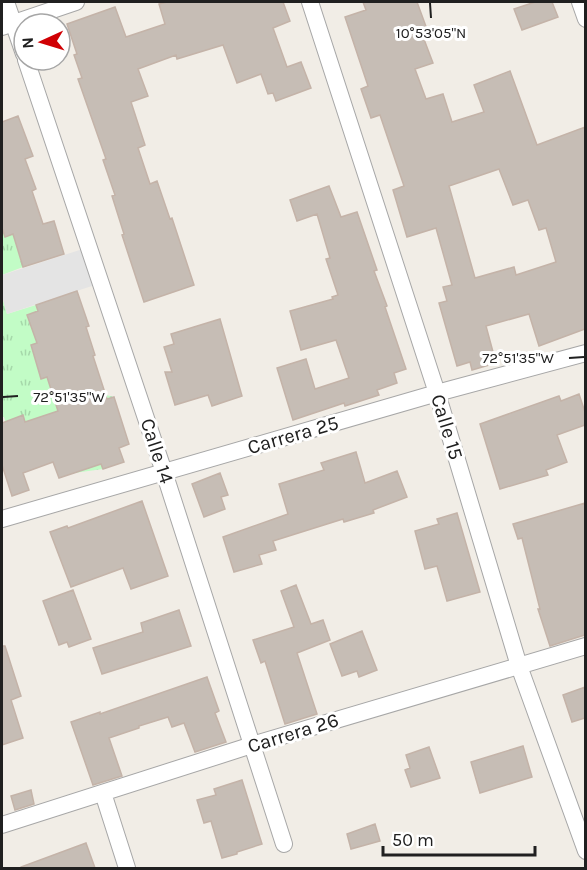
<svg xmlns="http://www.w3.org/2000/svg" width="587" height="870" font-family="Karla,sans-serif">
<defs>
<pattern id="park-tufts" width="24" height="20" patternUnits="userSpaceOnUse" patternTransform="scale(1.5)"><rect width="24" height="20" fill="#c2fcc6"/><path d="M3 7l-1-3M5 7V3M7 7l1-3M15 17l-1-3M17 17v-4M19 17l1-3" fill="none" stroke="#a6d8aa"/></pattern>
</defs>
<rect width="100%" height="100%" fill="#f1ede6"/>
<!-- park -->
<path fill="url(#park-tufts)" d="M 2,228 L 5,237 L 13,234 L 23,267 L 2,275 Z
M 2,296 L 7,314 L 36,305 L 38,311 L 27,315 L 46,341 L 31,345 L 41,379 L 47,377 L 58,411 L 106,395 L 114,397 L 72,411 L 97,450 L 103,469 L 74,473 L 25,422 L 23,415 L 11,420 L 11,439 L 4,417 L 2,417 Z"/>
<!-- parking -->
<path fill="#e4e4e4" d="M 89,247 L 101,283 L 7,314 L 2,296 L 2,275 Z"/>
<!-- building -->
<path fill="#c6bdb5" stroke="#c4b3a8" stroke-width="1.5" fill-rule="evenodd" d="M 167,2 L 283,2 L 290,21 L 273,28 L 287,67 L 301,62 L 311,88 L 276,101 L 273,93 L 268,94 L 261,74 L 237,83 L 223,45 L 177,59 L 176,55 L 138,69 L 148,96 L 131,102 L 145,145 L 138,148 L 150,184 L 157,181 L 170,219 L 172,218 L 194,285 L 144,302 L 122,235 L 124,234 L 112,196 L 115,195 L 103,160 L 106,159 L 78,79 L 82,78 L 74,55 L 77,54 L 67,24 L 115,7 L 126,37 L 165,24 L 159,4 Z
M 363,2 L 417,2 L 428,32 L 422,34 L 433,63 L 415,69 L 426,99 L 443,94 L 452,122 L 484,112 L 474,85 L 510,71 L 537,145 L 585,127 L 585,329 L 539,346 L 529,314 L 486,326 L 496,363 L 472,370 L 470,362 L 457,366 L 439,303 L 447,301 L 443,287 L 452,285 L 436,228 L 407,237 L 393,190 L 404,186 L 380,115 L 371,118 L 361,89 L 368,86 L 345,17 L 366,10 ZM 499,169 L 513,205 L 528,200 L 539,230 L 546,228 L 556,262 L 516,275 L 514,267 L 475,278 L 449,186 Z
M 535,2 L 552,2 L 558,17 L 522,30 L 514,9 Z
M 18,116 L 33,156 L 25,159 L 36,189 L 32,191 L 43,224 L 54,221 L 64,254 L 23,267 L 13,234 L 5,237 L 2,228 L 2,122 Z
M 329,186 L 341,217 L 357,212 L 377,270 L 374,271 L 387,306 L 385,307 L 406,369 L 394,373 L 397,383 L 377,390 L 379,395 L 345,406 L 344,403 L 293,420 L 277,368 L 306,359 L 315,389 L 349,378 L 336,340 L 301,350 L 290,311 L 333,299 L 332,297 L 338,295 L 326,259 L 330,258 L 317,214 L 297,221 L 290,200 Z
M 77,291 L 89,326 L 86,327 L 95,355 L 93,356 L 107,399 L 114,397 L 129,444 L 119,448 L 124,462 L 103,469 L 101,464 L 59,478 L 53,462 L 23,473 L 29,490 L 12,496 L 2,465 L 2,423 L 23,415 L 25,422 L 58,411 L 47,377 L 41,379 L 31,345 L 37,343 L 27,315 L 38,311 L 36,305 Z
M 220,319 L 242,396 L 212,406 L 208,395 L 175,405 L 165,372 L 172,372 L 164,347 L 174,344 L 171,334 Z
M 579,394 L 585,412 L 585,425 L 557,435 L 567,462 L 546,470 L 548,475 L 500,489 L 480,424 L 559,396 L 561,401 Z
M 356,452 L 365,483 L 397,471 L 407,497 L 373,510 L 374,513 L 344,522 L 343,519 L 273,541 L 276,550 L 259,555 L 262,564 L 234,572 L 223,537 L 288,514 L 279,484 L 324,470 L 321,463 Z
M 220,473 L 228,495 L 221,497 L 225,509 L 204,517 L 192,484 Z
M 142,501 L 168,576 L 131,589 L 123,568 L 71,587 L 50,532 L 67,526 L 68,528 Z
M 585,503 L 585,635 L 550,646 L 538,609 L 540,609 L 522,538 L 518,539 L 513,524 Z
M 457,513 L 480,592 L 447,601 L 437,566 L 425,569 L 415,531 L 439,524 L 437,519 Z
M 296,585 L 311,624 L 323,620 L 330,640 L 297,653 L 317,714 L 285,724 L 265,661 L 261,663 L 253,640 L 294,627 L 281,591 Z
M 73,590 L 91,639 L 69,647 L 67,642 L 59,645 L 43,601 Z
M 179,610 L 191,646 L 102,674 L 93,648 L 143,632 L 141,623 Z
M 362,631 L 377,670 L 359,677 L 357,671 L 342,676 L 330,644 Z
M 2,646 L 5,646 L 21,696 L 11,700 L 23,738 L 2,745 Z
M 207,677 L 219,711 L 215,713 L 226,742 L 195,752 L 184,723 L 172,727 L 168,717 L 139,726 L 139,728 L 109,738 L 122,776 L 93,785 L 71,722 L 100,712 L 100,714 Z
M 585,687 L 585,718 L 572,722 L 563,695 Z
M 523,746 L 532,777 L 480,793 L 471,762 Z
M 429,747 L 440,778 L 411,787 L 405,770 L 410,768 L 406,755 Z
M 242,780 L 262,844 L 237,852 L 237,854 L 222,858 L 211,821 L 204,823 L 197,800 L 216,795 L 214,789 Z
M 31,790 L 34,804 L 15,810 L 11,796 Z
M 375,824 L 380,841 L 351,849 L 347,834 Z
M 86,843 L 95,868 L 21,868 L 21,867 Z"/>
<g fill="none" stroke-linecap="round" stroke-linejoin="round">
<!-- minor casing -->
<g stroke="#a7a7a7" stroke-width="18">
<path id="minor" d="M 6,2 L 24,54
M 310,2 L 437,393 L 519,666 L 586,851
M 580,2 L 586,19
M 2,27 L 76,2
M 26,60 L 164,472 L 284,844
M 2,519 L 437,393 L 586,353
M 103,793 L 127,868
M 2,825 L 252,745 L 586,646"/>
</g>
<!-- minor -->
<use href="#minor" stroke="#fff" stroke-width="16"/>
</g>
<!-- ticks -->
<path fill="none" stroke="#202020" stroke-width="2" d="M 430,3 L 431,18M 569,358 L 584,357M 3,397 L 18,396"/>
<g text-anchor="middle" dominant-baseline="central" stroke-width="6" stroke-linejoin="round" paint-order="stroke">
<!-- street labels -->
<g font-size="20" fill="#202020" stroke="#fff">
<text transform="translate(447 427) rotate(73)">Calle 15</text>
<text transform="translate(293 435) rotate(-16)">Carrera 25</text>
<text transform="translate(157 451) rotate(72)">Calle 14</text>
<text transform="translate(293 733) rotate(-17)">Carrera 26</text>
</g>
</g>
<g font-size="15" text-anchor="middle" fill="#202020" stroke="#fff" stroke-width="6" stroke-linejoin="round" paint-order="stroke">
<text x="431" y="38">10°53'05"N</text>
<text x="518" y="363">72°51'35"W</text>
<text x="69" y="402">72°51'35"W</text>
</g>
<!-- border -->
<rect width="587" height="870" fill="none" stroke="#202020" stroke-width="6"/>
<!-- north arrow -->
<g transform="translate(42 42) rotate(266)"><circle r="28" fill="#ffffff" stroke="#a6a6a6" stroke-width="1.5"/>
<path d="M0-4.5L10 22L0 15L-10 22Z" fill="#d00004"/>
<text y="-9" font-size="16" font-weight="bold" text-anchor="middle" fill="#202020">N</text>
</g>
<!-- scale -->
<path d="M383 846v9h152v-9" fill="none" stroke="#202020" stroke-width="3"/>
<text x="392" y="846" font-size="18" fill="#202020" stroke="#ffffff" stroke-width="4.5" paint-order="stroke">50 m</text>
</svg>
